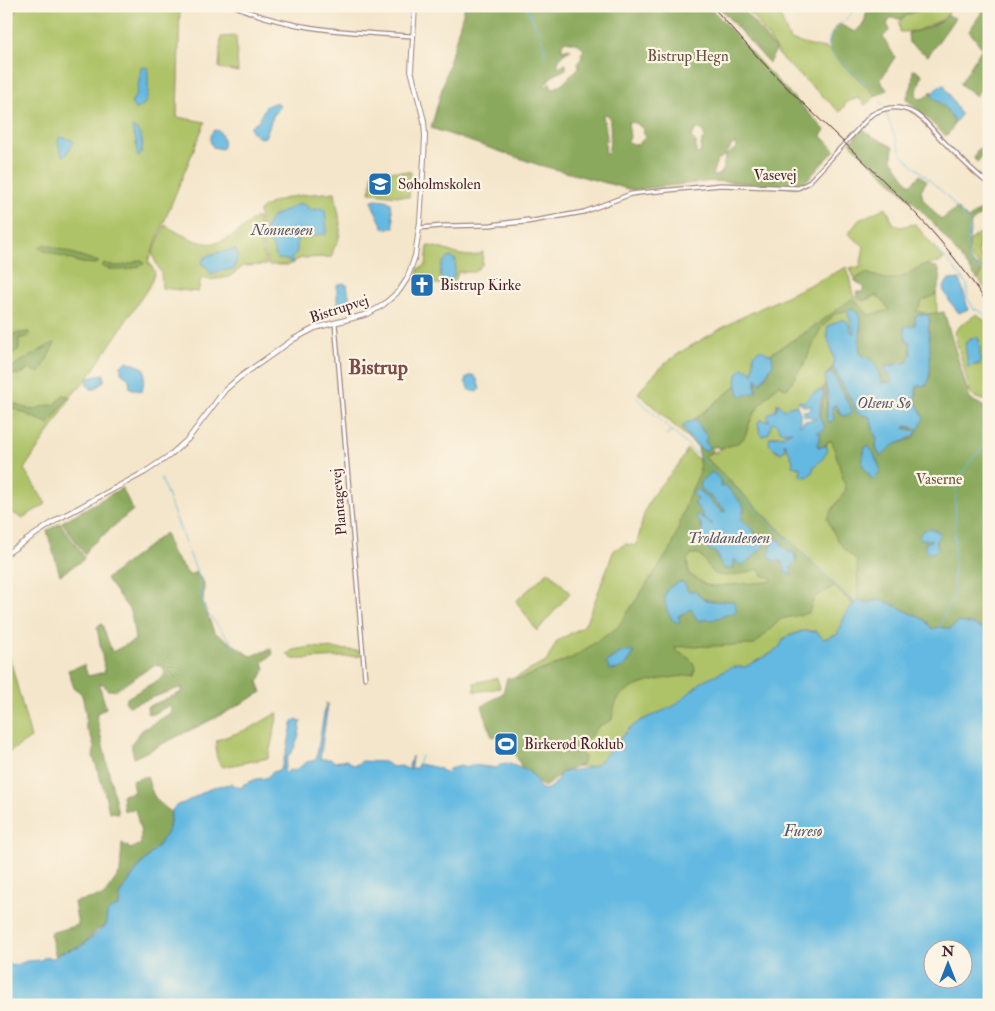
<svg xmlns="http://www.w3.org/2000/svg" width="995" height="1011" font-family="'IM FELL Double Pica',serif">
<rect width="100%" height="100%" fill="#fcf5e5"/>
<filter id="ink" filterUnits="userSpaceOnUse"><feTurbulence type="fractalNoise" baseFrequency=".02" numOctaves="2"/><feDisplacementMap in="SourceGraphic" scale="10" xChannelSelector="R" yChannelSelector="G"/><feConvolveMatrix kernelMatrix="1 2 1 2 8 2 1 2 1" color-interpolation-filters="sRGB"/></filter>
<filter id="wash" filterUnits="userSpaceOnUse"><feTurbulence type="fractalNoise" baseFrequency=".0096" numOctaves="4" result="noise"/><feDisplacementMap in="SourceGraphic" scale="20" xChannelSelector="R" yChannelSelector="G"/><feGaussianBlur stdDeviation="1.12" result="paint"/><feColorMatrix in="noise" values="0 0 0 0 0 0 0 0 0 0 0 0 0 0 0 0 0 1.4 0 .05"/><feComposite in="paint" operator="in"/></filter>
<g filter="url(#wash)">
<rect width="100%" height="100%" fill="#f4e6cb"/>
<!-- green -->
<path fill="#aec367" stroke="#7c7149" fill-rule="evenodd" d="M 14,6 L 180,6 L 177,117 L 205,122 L 148,261 L 155,272 L 150,285 L 87,379 L 72,395 L 51,429 L 24,469 L 46,504 L 22,518 L 11,512 L 6,505 L 6,22 L 16,12 Z
M 745,6 L 782,6 L 781,18 L 790,40 L 811,46 L 827,48 L 876,96 L 865,105 L 858,98 L 847,102 L 840,112 L 780,57 C 772,40 756,22 745,6 Z
M 931,6 L 953,6 L 944,19 L 916,31 L 900,32 L 899,22 L 904,16 Z
M 236,36 L 238,72 L 219,68 L 221,37 Z
M 373,170 L 411,172 L 409,197 L 370,193 Z
M 335,192 C 336,203 343,227 339,238 C 337,246 333,246 332,257 L 301,258 L 288,265 L 268,265 L 262,242 L 259,211 C 279,194 309,195 335,192 Z
M 886,207 L 893,223 L 900,227 L 915,224 L 944,259 L 939,263 L 922,265 L 888,286 L 864,285 L 854,277 L 850,268 L 854,267 L 860,268 L 864,246 L 848,234 L 859,220 Z
M 255,218 L 258,218 L 260,242 L 266,265 L 244,266 L 229,277 L 210,280 L 201,278 L 198,292 L 162,288 L 161,273 L 152,254 L 165,225 C 207,250 218,251 255,218 Z
M 979,233 L 982,235 L 978,250 L 980,256 L 984,256 L 987,252 L 985,244 L 985,239 L 989,236 L 987,249 L 989,260 L 987,261 L 987,264 L 989,262 L 989,294 L 980,281 L 981,272 L 984,271 C 981,264 972,262 968,255 L 970,241 Z
M 428,246 C 446,247 466,263 483,252 L 482,265 L 474,272 L 458,272 C 456,281 453,286 444,288 L 442,284 L 432,284 L 427,282 L 427,277 L 417,276 L 418,269 L 426,265 Z
M 847,267 L 853,295 L 862,301 L 876,296 L 888,304 L 936,271 L 937,319 L 989,632 L 984,629 L 856,601 L 854,603 L 705,457 L 713,451 L 715,454 L 716,450 L 719,453 L 719,449 C 754,439 740,438 755,412 C 761,402 771,393 778,384 L 787,389 L 817,334 L 814,327 L 770,354 L 764,352 L 753,357 L 754,372 L 753,374 L 737,374 L 736,386 L 695,419 L 683,425 L 684,430 L 698,447 L 638,393 L 652,376 L 668,361 L 684,350 L 736,320 ZM 833,366 L 832,441 L 828,441 L 826,446 L 827,448 C 825,456 822,461 814,466 L 812,473 L 807,477 L 801,468 L 792,466 L 793,461 L 785,443 L 785,450 L 781,453 L 775,450 L 774,436 L 782,436 L 793,431 L 784,432 L 774,421 L 772,423 L 769,433 L 763,436 C 758,431 758,426 761,420 L 770,421 L 776,410 L 777,404 L 778,403 L 784,410 L 793,406 L 797,406 L 798,402 L 804,402 L 815,392 L 822,390 L 825,385 L 826,375 Z
M 977,314 L 989,324 L 989,401 L 979,399 L 971,395 L 954,332 L 962,324 ZM 979,339 L 980,365 L 973,365 L 966,342 Z
M 687,449 L 853,604 L 846,613 L 837,635 L 823,639 L 816,631 L 801,631 L 784,638 L 779,648 L 770,654 L 745,667 L 733,668 L 704,680 L 675,706 L 642,720 L 630,728 L 597,764 L 590,767 L 577,766 L 510,680 L 546,662 L 557,641 L 584,626 L 593,606 L 614,550 L 626,544 L 636,546 C 641,531 642,514 650,500 C 660,481 680,469 687,449 Z
M 549,571 L 570,593 L 537,631 L 516,601 Z
M 6,644 L 31,738 L 8,753 L 6,752 Z
M 312,647 L 361,651 L 361,656 L 304,659 L 293,659 L 287,654 L 293,650 Z
M 497,678 L 500,688 L 475,692 L 474,683 Z
M 275,714 L 278,714 L 268,758 L 223,767 C 215,761 215,749 217,740 L 251,728 Z"/>
<!-- forest -->
<path fill="#8aa95c" stroke="#6a6444" fill-rule="evenodd" d="M 465,6 L 709,6 L 766,69 L 825,130 L 821,135 L 835,150 L 806,181 L 796,187 L 714,181 L 632,190 L 539,165 L 431,128 ZM 565,41 L 579,44 L 584,50 L 581,54 L 582,57 L 578,63 L 579,68 C 569,75 564,88 551,88 L 550,82 L 545,87 L 543,87 L 551,77 L 566,69 L 566,64 L 558,67 C 557,58 563,54 571,50 L 569,48 L 562,50 L 562,45 ZM 606,114 L 609,116 C 611,128 611,140 608,153 L 606,154 L 605,144 L 607,137 L 603,115 ZM 628,122 L 636,123 L 643,129 L 645,138 L 637,145 L 628,142 L 630,137 ZM 697,128 L 703,132 L 705,137 L 702,140 L 700,153 L 696,154 L 696,142 L 691,137 ZM 736,143 L 736,148 L 725,157 L 723,171 L 716,176 L 712,175 L 717,160 L 726,155 L 732,145 Z
M 718,6 L 740,6 L 776,50 L 769,63 Z
M 868,6 L 929,6 L 928,8 L 912,12 L 901,19 L 891,18 L 887,24 L 890,30 L 883,37 L 895,57 L 881,79 L 882,83 L 887,90 L 876,96 L 832,54 C 826,42 830,33 839,24 L 855,32 L 864,23 Z
M 986,6 L 989,6 L 989,77 L 976,96 L 960,84 L 982,48 L 969,31 Z
M 948,15 L 955,18 L 928,56 L 909,43 L 908,33 C 921,31 939,24 948,15 Z
M 913,69 L 922,74 L 916,95 L 920,99 L 926,97 L 931,91 L 933,97 L 946,107 L 955,122 L 952,129 L 946,136 L 906,99 L 912,85 Z
M 862,128 L 870,135 L 893,147 L 892,159 L 910,185 L 920,175 L 927,181 L 921,190 L 923,199 L 941,220 L 957,208 L 968,219 L 987,204 L 989,205 L 989,208 L 971,223 L 967,256 L 973,264 L 982,269 L 978,280 L 936,226 L 912,201 L 850,143 Z
M 989,139 L 989,151 L 977,162 L 974,159 L 977,151 Z
M 44,244 L 99,262 L 96,264 L 81,263 L 42,250 L 40,248 Z
M 139,260 L 142,260 L 144,264 C 131,270 114,273 101,266 L 104,263 C 116,268 128,266 139,260 Z
M 924,265 L 937,267 C 944,276 939,286 935,295 L 922,301 L 917,311 L 927,314 L 944,312 L 970,399 L 989,409 L 989,632 L 975,625 L 959,622 L 950,629 L 941,627 L 932,629 L 925,620 L 881,599 L 867,603 L 859,600 L 856,601 L 853,604 L 834,586 L 814,598 L 809,613 L 781,619 L 754,645 L 675,647 L 676,651 C 687,657 698,660 694,675 C 673,677 643,680 625,692 C 616,697 613,710 612,720 L 599,726 L 590,737 L 577,744 L 576,749 L 584,756 L 583,764 L 561,773 L 552,782 L 544,787 L 536,781 L 534,776 L 528,771 L 523,770 L 514,752 L 507,733 L 492,737 L 482,706 L 503,693 L 507,678 L 522,678 L 572,658 L 617,628 L 672,547 L 688,498 L 700,472 L 698,447 L 705,451 L 709,448 L 705,441 L 707,437 L 695,419 L 736,386 L 740,395 L 743,396 L 756,392 L 757,377 L 760,383 C 768,375 776,364 770,354 L 802,335 L 853,298 L 869,315 L 890,310 L 877,295 L 863,300 L 857,296 L 856,292 L 862,292 L 865,288 L 854,280 L 865,273 C 873,275 881,279 889,279 C 901,280 914,271 924,265 ZM 851,309 L 861,330 L 859,337 L 860,353 L 870,360 L 880,373 L 881,383 L 886,382 L 893,384 L 892,379 L 884,370 L 888,366 L 908,362 L 911,355 L 910,342 L 906,340 L 904,328 L 915,325 L 915,317 L 930,322 L 928,328 L 930,375 L 927,385 L 916,385 L 917,395 L 902,395 L 904,400 L 916,404 L 923,415 L 913,428 L 904,427 L 905,429 L 918,431 L 913,438 L 887,448 L 881,458 L 876,448 L 877,437 L 875,436 L 870,417 L 857,412 L 855,407 L 833,367 L 829,373 L 833,373 L 847,400 L 839,414 L 836,405 L 834,405 L 832,407 L 833,419 L 827,421 C 825,409 828,397 825,385 L 822,390 L 824,395 C 820,404 822,410 820,419 C 818,430 816,436 818,447 L 826,446 L 828,441 L 832,441 L 846,489 L 827,518 C 835,536 840,548 857,560 L 858,600 L 854,603 L 705,457 L 706,455 L 713,451 L 712,447 L 718,447 L 719,449 C 754,439 740,438 755,412 C 761,402 771,393 778,384 L 787,389 L 804,364 L 821,328 L 835,314 ZM 865,447 L 873,452 L 879,465 L 871,478 L 862,464 ZM 701,491 C 707,500 715,507 724,512 L 726,511 L 715,501 L 749,526 L 757,535 L 762,538 L 764,546 L 756,552 L 753,558 L 737,562 L 734,559 L 734,565 L 720,563 L 716,553 L 702,541 L 702,530 L 697,514 L 710,525 L 712,526 L 712,523 L 703,517 L 696,502 L 698,499 L 692,494 ZM 772,540 L 779,540 L 783,547 L 787,552 L 794,552 L 796,556 L 796,561 L 786,571 L 782,562 L 773,561 L 769,556 ZM 692,554 L 699,554 C 705,559 708,568 714,573 C 723,580 748,572 758,569 L 762,575 L 772,578 L 771,581 L 767,582 L 715,586 L 706,585 L 689,574 L 687,560 ZM 680,582 L 684,584 L 688,592 L 693,591 C 703,600 711,603 725,601 L 708,619 L 698,621 L 691,608 L 678,617 L 665,597 L 667,590 ZM 634,653 L 628,663 L 606,662 L 615,656 Z
M 28,332 L 30,333 L 29,336 L 24,338 L 19,338 L 19,349 L 6,358 L 6,335 Z
M 53,343 L 55,343 L 40,373 L 29,369 L 22,373 L 6,377 L 6,370 Z
M 63,395 L 69,396 L 49,424 L 10,407 L 10,405 L 13,403 L 30,410 L 49,405 L 55,405 Z
M 122,488 L 133,510 L 89,547 L 85,555 L 62,522 Z
M 60,523 L 84,557 L 83,560 L 60,575 L 47,531 Z
M 165,533 L 172,553 L 189,575 L 196,572 L 204,583 L 203,603 L 214,632 L 251,656 L 271,649 L 273,654 L 263,662 L 265,669 L 258,682 L 262,692 L 223,714 L 134,758 L 131,744 L 142,730 L 172,712 L 170,707 L 168,706 L 154,714 L 148,714 L 147,707 L 180,693 L 182,687 L 129,706 L 125,702 L 127,698 L 163,677 L 165,673 L 163,667 L 157,665 L 151,667 L 116,690 L 107,690 L 104,684 L 99,684 L 106,708 L 96,714 L 118,813 L 109,812 L 104,790 L 93,756 C 96,746 92,736 86,729 L 86,716 L 83,699 L 81,693 L 74,688 L 68,670 L 84,665 L 88,676 L 105,672 L 97,627 L 102,624 L 112,652 L 135,640 L 131,612 L 106,579 Z
M 147,776 C 153,797 154,799 171,812 L 169,828 L 162,841 L 140,866 L 121,892 L 119,906 L 107,913 L 106,925 L 97,930 L 82,946 L 59,953 L 56,957 L 50,933 L 78,925 L 74,902 L 103,896 L 120,873 L 122,843 L 131,849 L 141,844 L 141,832 L 135,809 L 124,811 L 122,795 L 134,792 L 132,781 Z"/>
<!-- water -->
<path fill="#64b9e1" stroke="#576c86" fill-rule="evenodd" d="M 144,67 L 148,68 C 147,80 153,107 135,109 L 131,103 L 137,93 L 141,68 Z
M 944,85 L 961,115 L 955,122 L 945,107 L 933,97 L 932,93 L 940,86 Z
M 277,102 L 280,105 L 274,114 L 265,137 L 260,138 L 251,131 L 250,126 L 258,121 L 266,106 Z
M 133,127 C 143,134 145,146 139,157 L 137,156 L 136,140 L 132,129 Z
M 214,130 L 219,131 C 223,137 225,143 222,149 L 213,147 C 209,142 209,135 214,130 Z
M 61,137 L 72,140 L 74,142 L 65,156 L 62,155 L 58,143 L 59,138 Z
M 376,199 L 386,200 L 391,203 L 394,227 L 384,229 L 373,206 L 372,200 Z
M 299,203 L 305,205 L 311,210 L 322,208 L 325,210 L 327,230 L 325,235 L 320,234 L 310,237 L 297,236 L 297,252 L 291,259 L 293,263 L 291,264 L 288,260 L 277,259 C 273,250 273,241 263,239 L 265,238 C 265,211 283,215 299,203 Z
M 235,249 L 238,255 L 234,270 L 226,270 L 211,274 L 207,267 L 202,264 L 203,259 L 211,254 Z
M 451,257 L 456,260 L 454,276 L 450,283 L 444,283 C 437,275 440,260 451,257 Z
M 960,279 L 968,309 L 959,313 L 950,302 L 943,289 L 948,280 Z
M 343,283 L 347,285 L 350,301 L 349,306 L 344,307 L 338,305 L 337,302 L 337,285 Z
M 851,309 L 857,312 C 865,325 857,339 860,353 C 864,357 867,357 871,360 C 878,366 880,374 881,383 L 886,382 L 892,383 L 892,379 L 884,370 L 885,367 L 908,362 L 909,357 L 911,355 L 910,342 L 906,340 L 904,327 L 915,325 L 915,317 L 919,314 L 928,315 L 930,322 L 928,328 C 930,340 932,375 927,385 L 917,386 L 915,399 L 907,398 L 902,396 L 907,402 L 915,400 L 924,418 L 919,429 L 908,426 L 904,427 L 905,429 L 918,431 C 907,445 893,439 881,458 L 876,448 L 877,437 L 875,436 L 870,417 L 857,413 L 855,407 L 833,367 L 834,359 L 827,335 L 828,326 L 843,319 L 848,322 L 852,333 L 854,333 L 848,313 L 849,310 Z
M 977,337 L 979,339 L 981,363 L 968,367 L 965,343 L 969,341 L 971,338 Z
M 759,350 L 763,350 L 766,353 L 772,355 L 773,364 L 760,384 L 756,377 L 756,392 L 743,396 L 740,396 C 736,386 733,375 743,368 L 750,370 L 753,374 L 754,354 Z
M 127,361 L 144,368 L 145,373 L 142,392 L 130,388 L 129,379 L 121,372 L 121,366 Z
M 829,373 L 833,373 L 852,410 L 851,414 L 842,416 L 836,405 L 834,405 L 832,407 L 834,419 L 831,422 L 827,421 C 826,412 828,404 828,396 C 827,388 824,383 826,375 Z
M 104,374 L 104,381 L 95,389 L 91,389 L 87,385 L 87,380 L 89,378 Z
M 474,375 L 477,379 L 480,389 L 477,392 L 469,390 L 465,381 L 467,377 Z
M 822,390 L 824,395 L 820,402 L 820,419 L 825,427 L 822,431 L 817,432 L 821,434 L 817,445 L 818,447 L 826,446 L 828,450 C 823,457 824,460 814,466 L 812,473 L 807,477 L 801,476 L 800,474 L 801,468 L 792,466 L 793,461 L 785,443 L 784,444 L 785,449 L 781,453 L 769,444 L 770,437 L 782,436 L 792,431 L 782,432 L 774,422 L 772,423 L 769,433 L 763,436 L 760,433 L 758,422 L 761,420 L 770,421 L 767,416 L 770,413 L 776,410 L 778,403 L 784,410 L 789,406 L 797,406 L 800,412 L 800,425 L 804,421 L 816,419 L 813,417 L 804,416 L 803,411 L 810,410 L 811,406 L 803,406 L 798,402 L 801,401 L 804,402 L 812,394 Z
M 695,419 L 707,437 L 705,441 L 709,448 L 705,451 C 696,446 684,435 683,425 Z
M 868,446 L 873,452 L 881,471 L 874,479 L 871,478 L 862,464 L 865,447 Z
M 712,472 C 717,477 722,479 721,487 L 726,486 L 743,505 L 744,509 L 741,520 L 749,526 L 757,535 L 765,541 L 764,546 C 755,553 750,564 740,565 L 734,559 L 734,568 L 725,569 L 720,563 L 716,553 L 709,550 L 702,541 L 702,526 L 696,517 L 697,514 L 712,525 L 712,523 C 702,521 702,509 694,504 L 698,499 L 692,494 L 696,489 C 705,493 713,506 724,512 L 726,511 L 701,488 L 700,482 Z
M 930,528 L 939,532 L 940,536 L 936,540 L 938,550 L 932,553 L 928,553 L 925,549 L 925,543 L 932,541 L 932,540 L 921,539 L 919,537 L 921,532 Z
M 775,538 L 780,540 L 783,547 L 787,549 L 788,552 L 794,552 L 796,561 L 791,568 L 791,576 L 786,572 L 782,562 L 773,561 L 769,556 L 772,540 Z
M 682,582 L 685,584 L 688,591 L 696,591 C 703,606 719,600 733,601 L 737,610 L 735,612 L 712,620 L 707,619 L 698,621 L 691,609 L 678,616 L 680,622 L 677,623 C 668,618 661,600 667,590 C 670,586 677,583 682,582 Z
M 857,600 L 867,603 L 879,600 L 883,600 L 925,620 L 932,629 L 941,627 L 950,629 L 959,622 L 975,625 L 989,632 L 989,1005 L 6,1005 L 6,966 L 10,963 L 12,966 L 27,961 L 41,960 L 46,956 L 50,958 L 55,958 C 60,950 73,951 81,946 C 90,941 95,932 106,926 L 107,913 L 110,910 L 119,906 L 121,892 L 140,866 L 162,841 L 169,828 L 172,810 L 177,805 L 184,803 L 213,787 L 231,784 L 241,788 L 244,784 L 257,779 L 266,778 L 273,772 L 281,769 L 288,746 L 292,724 L 296,719 L 301,721 C 300,732 296,750 288,756 L 284,771 L 286,773 L 289,770 L 294,771 L 307,762 L 316,760 L 326,703 L 328,704 L 320,759 L 330,759 L 335,762 L 346,760 L 353,765 L 358,764 L 362,761 L 384,762 L 393,767 L 401,766 L 410,770 L 409,766 L 412,756 L 411,768 L 417,768 L 418,764 L 439,768 L 442,771 L 448,773 L 449,769 L 461,766 L 466,768 L 471,765 L 497,768 L 501,764 L 507,763 L 528,771 L 534,776 L 540,788 L 545,790 L 553,786 L 561,773 C 571,770 589,769 597,764 L 630,728 L 642,720 L 674,706 L 704,680 L 733,667 L 745,667 L 770,654 L 779,648 L 784,638 L 803,631 L 817,632 L 823,639 L 837,635 L 846,613 ZM 932,948 L 962,948 L 962,978 L 932,978 Z
M 631,651 L 634,653 C 628,663 623,670 610,670 L 606,662 L 622,652 Z"/>
<g fill="none" stroke-linecap="round" stroke-linejoin="round">
<!-- stream -->
<path stroke="#64b9e1" stroke-width="1" d="M 526,6 L 540,34
M 855,6 C 850,24 821,29 831,53 L 866,84
M 541,38 L 545,48 L 543,56
M 881,101 L 882,105
M 886,113 L 902,155 L 947,196 L 970,225 L 967,255 L 973,267 L 989,271
M 936,253 L 942,254 L 967,284 L 967,297 L 974,309 L 980,311 L 989,319
M 636,397 L 840,589 L 853,604
M 666,435 L 672,431
M 161,478 L 185,543
M 187,548 L 198,574 L 204,609 L 232,643 L 235,651
M 940,627 L 953,595 L 956,486 C 962,469 977,454 989,441
M 418,764 L 421,756"/>
</g>
</g>
<g filter="url(#ink)">
<g fill="none" stroke-linecap="round" stroke-linejoin="round">
<!-- tertiary casing -->
<g stroke="#9f827b" stroke-width="5.5">
<path id="tertiary" d="M 235,6 C 290,31 352,32 412,36
M 503,224 L 527,222 L 584,212 L 631,194 L 639,193 L 721,185 L 798,188 L 808,183 L 871,115 C 884,107 898,105 912,112 C 923,117 932,129 940,138 C 956,154 971,170 989,184
M 419,228 L 443,226 L 491,225 L 528,220
M 335,323 L 365,678"/>
</g>
<!-- secondary casing -->
<g stroke="#9f827b" stroke-width="6">
<path id="secondary" d="M 6,554 L 58,519 L 145,472 L 169,456 L 188,439 L 225,390 L 240,377 L 294,339 L 315,328 L 368,314 L 383,305 L 399,291 L 407,279 L 415,256 L 420,222 L 424,158 L 425,136 L 424,121 L 411,70 L 415,6"/>
</g>
<!-- tertiary -->
<use href="#tertiary" stroke="#fff" stroke-width="3"/>
<!-- secondary -->
<use href="#secondary" stroke="#fff" stroke-width="4"/>
<!-- tram -->
<path stroke="#4a1f2b" stroke-width="1" d="M 712,6 C 743,41 774,76 808,108 C 874,172 938,227 989,306"/>
</g>
</g>
<!-- icons -->
<defs>
<g id="school-square" transform="scale(1.25)"><rect x="-9" y="-9" width="18" height="18" rx="4" fill="#1f6fb2" stroke="#fcf5e5"/><path d="M0-5L7-2L0 1L-7-2ZM-4 1L0 2.5L4 1V4Q0 6-4 4Z" fill="#fff"/></g>
<g id="church-square" transform="scale(1.25)"><rect x="-9" y="-9" width="18" height="18" rx="4" fill="#1f6fb2" stroke="#fcf5e5"/><path d="M-1.2-6h2.4v3.5h3.3v2.4h-3.3V6h-2.4V-.1h-3.3v-2.4h3.3Z" fill="#fff"/></g>
<g id="stadium-square" transform="scale(1.25)"><rect x="-9" y="-9" width="18" height="18" rx="4" fill="#1f6fb2" stroke="#fcf5e5"/><path d="M0-5a6.5 5 0 1 0 0 10a6.5 5 0 1 0 0-10ZM-3.5-1.8h7v3.6h-7Z" fill="#fff"/></g>
</defs>
<g fill-rule="evenodd">
<use href="#school-square" x="380" y="184"/>
<use href="#church-square" x="422" y="285"/>
<use href="#stadium-square" x="506" y="744"/>
</g>
<g text-anchor="middle" dominant-baseline="central" stroke-width="4.5" stroke-linejoin="round" paint-order="stroke">
<!-- park labels -->
<g font-size="15" fill="#68503d" stroke="#fcf5e5">
<text x="688" y="56">Bistrup Hegn</text>
<text x="939" y="479">Vaserne</text>
</g>
<!-- street labels -->
<g font-size="15" fill="#4a1f2b" stroke="#fcf5e5">
<text x="775" y="175">Vasevej</text>
<text transform="translate(339 309) rotate(-18)">Bistrupvej</text>
<text transform="translate(339 502) rotate(-95)">Plantagevej</text>
</g>
<!-- poi labels -->
<g font-size="15" fill="#4a1f2b" stroke="#fcf5e5" text-anchor="start">
<text x="398" y="184">Søholmskolen</text>
<text x="440" y="285">Bistrup Kirke</text>
<text x="524" y="744">Birkerød Roklub</text>
</g>
<!-- water labels -->
<g font-size="16" font-style="italic" fill="#53556b" stroke="#fcf5e5">
<text x="282" y="230">Nonnesøen</text>
<text x="884" y="403">Olsens Sø</text>
<text x="729" y="538">Troldandesøen</text>
<text x="803" y="831">Furesø</text>
</g>
<!-- district labels -->
<g font-size="20" font-weight="bold" fill="#7c4a47" stroke="#fcf5e5">
<text x="378" y="367">Bistrup</text>
</g>
</g>
<!-- margin -->
<rect width="995" height="1011" fill="none" stroke="#fcf5e5" stroke-width="25"/>
<!-- north arrow -->
<g transform="translate(948 964)"><circle r="24" fill="#fcf5e5" stroke="#b59f9b"/>
<path d="M0-4L9 19L0 12L-9 19Z" fill="#1f6fb2"/>
<text y="-8" font-size="14" font-weight="bold" text-anchor="middle" fill="#4a1f2b">N</text>
</g>
</svg>
